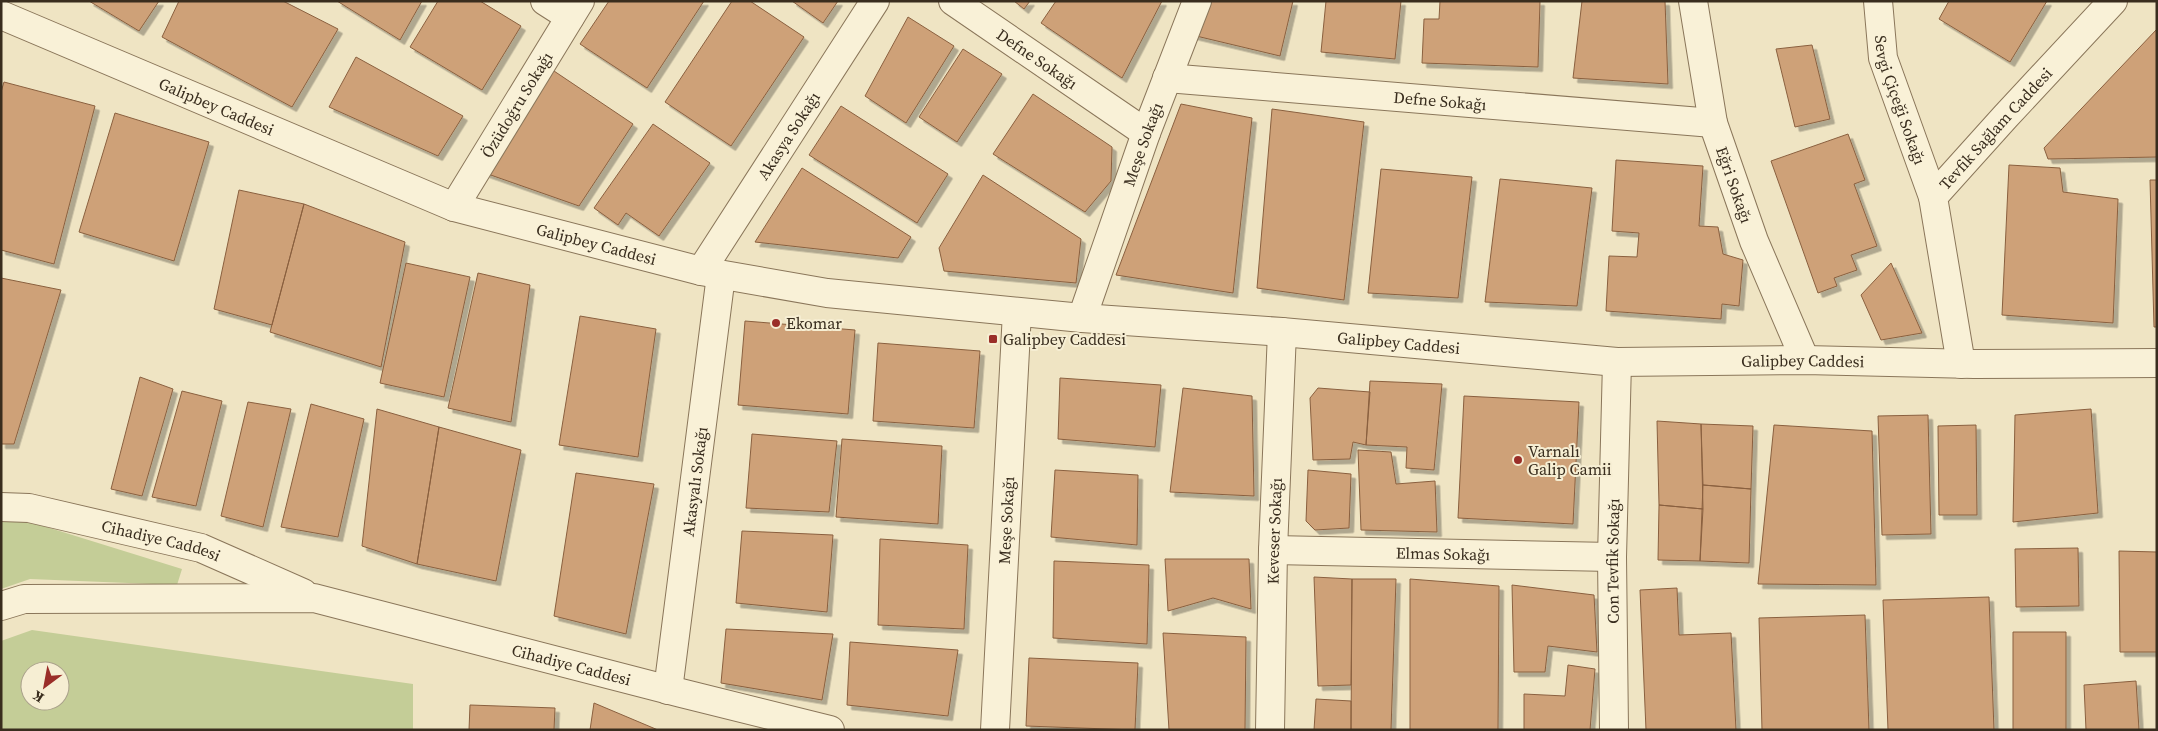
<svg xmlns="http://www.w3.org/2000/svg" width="2158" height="731" font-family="'Source Serif 4',serif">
<defs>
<filter id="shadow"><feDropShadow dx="4.5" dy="4.5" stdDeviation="0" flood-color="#0004"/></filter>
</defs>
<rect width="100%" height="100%" fill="#efe4c3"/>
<!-- green -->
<path fill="#c4cd97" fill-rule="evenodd" d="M 1,519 L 24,520 L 182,569 L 177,585 L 30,579 L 1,589 Z
M 32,630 L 413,684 L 413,730 L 1,730 L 1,641 ZM 30,671 L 60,671 L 60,701 L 30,701 Z"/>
<!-- building -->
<path fill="#cea178" stroke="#8a603f" filter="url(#shadow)" d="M 89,1 L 159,1 L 139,31 Z
M 179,1 L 283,1 L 338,29 L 292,107 L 162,37 Z
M 337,1 L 422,1 L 400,40 Z
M 438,1 L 480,1 L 521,26 L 482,90 L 410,47 Z
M 609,1 L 704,1 L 647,88 L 580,44 Z
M 732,1 L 750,1 L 804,37 L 731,146 L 665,102 Z
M 792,1 L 838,1 L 823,23 Z
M 1014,1 L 1030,1 L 1024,9 Z
M 1056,1 L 1162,1 L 1122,78 L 1041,23 Z
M 1210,1 L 1293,1 L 1280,56 L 1192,35 Z
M 1326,1 L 1401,1 L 1395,59 L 1321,52 Z
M 1440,1 L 1540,1 L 1538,67 L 1422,63 L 1424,19 L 1439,19 Z
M 1582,1 L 1665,1 L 1668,84 L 1573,78 Z
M 1949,1 L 2047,1 L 2010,62 L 1939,19 Z
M 908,17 L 954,46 L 906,123 L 865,96 Z
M 2157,29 L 2157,157 L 2048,159 L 2044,148 Z
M 1812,45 L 1830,119 L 1795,127 L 1776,49 Z
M 963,49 L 1002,74 L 957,142 L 919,117 Z
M 356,57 L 463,116 L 438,156 L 329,107 Z
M 551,69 L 633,124 L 579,206 L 485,173 Z
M 4,82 L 95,106 L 54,264 L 1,250 L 1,92 Z
M 1033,94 L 1112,147 L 1111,181 L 1085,212 L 993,154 Z
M 1181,104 L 1252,118 L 1233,293 L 1116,275 Z
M 841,106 L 948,174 L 917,223 L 809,155 Z
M 1272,109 L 1364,122 L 1344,300 L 1257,288 Z
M 115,113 L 209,142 L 174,261 L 79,232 Z
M 653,124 L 710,163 L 659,236 L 626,213 L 618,225 L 594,208 Z
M 1848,134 L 1865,180 L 1854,184 L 1877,246 L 1851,255 L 1857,270 L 1834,278 L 1837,286 L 1818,293 L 1771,161 Z
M 1616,160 L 1703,166 L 1699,226 L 1718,227 L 1723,254 L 1743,260 L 1739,306 L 1722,304 L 1721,319 L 1606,311 L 1609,256 L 1637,257 L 1639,233 L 1612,231 Z
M 2009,165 L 2060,168 L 2063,192 L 2118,199 L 2113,323 L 2002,315 Z
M 802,168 L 911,237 L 898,258 L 755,242 Z
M 1381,169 L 1472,177 L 1458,298 L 1368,293 Z
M 983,175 L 1081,239 L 1076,283 L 944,271 L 939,248 Z
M 1500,179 L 1592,188 L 1577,306 L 1485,302 Z
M 2150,180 L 2157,180 L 2157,327 L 2154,327 Z
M 239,190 L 304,204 L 272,325 L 214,309 Z
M 304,204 L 405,242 L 381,367 L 270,332 Z
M 406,263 L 470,277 L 444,397 L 380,383 Z
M 1891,263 L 1922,333 L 1881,340 L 1861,295 Z
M 478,273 L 530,285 L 511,422 L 448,408 Z
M 1,278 L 61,290 L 14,444 L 1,444 Z
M 580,316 L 656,329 L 638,457 L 559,445 Z
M 745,321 L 855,330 L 848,414 L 738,405 Z
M 878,343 L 980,351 L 974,428 L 873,421 Z
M 140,377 L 173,389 L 142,496 L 111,489 Z
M 1060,378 L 1161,385 L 1155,447 L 1058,439 Z
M 1370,381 L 1442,384 L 1434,470 L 1406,468 L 1407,447 L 1366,445 Z
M 1183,388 L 1252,396 L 1254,496 L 1170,492 Z
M 1318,388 L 1370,392 L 1366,445 L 1353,442 L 1350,459 L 1313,460 L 1310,398 Z
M 182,391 L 222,401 L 196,506 L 152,497 Z
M 1464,396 L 1579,402 L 1573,524 L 1458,518 Z
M 248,402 L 291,409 L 263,527 L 221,516 Z
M 311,404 L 364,419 L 338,537 L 281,527 Z
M 377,409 L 439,427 L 417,564 L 362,546 Z
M 2091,409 L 2098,513 L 2013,522 L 2015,415 Z
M 1928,415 L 1931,534 L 1882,535 L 1878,416 Z
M 1657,421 L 1701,424 L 1703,509 L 1659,505 Z
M 1701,424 L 1753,426 L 1751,489 L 1703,485 Z
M 1774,425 L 1872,431 L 1876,585 L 1758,584 Z
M 1976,425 L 1977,515 L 1939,515 L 1938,426 Z
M 439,427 L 521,450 L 496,581 L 417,564 Z
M 752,434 L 837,441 L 829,512 L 746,508 Z
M 842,439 L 942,446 L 938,524 L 836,517 Z
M 1358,450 L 1391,452 L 1396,484 L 1435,481 L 1437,532 L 1361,530 Z
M 1055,470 L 1138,475 L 1137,545 L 1051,537 Z
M 1308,470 L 1351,474 L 1349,528 L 1315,530 L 1306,521 Z
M 576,473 L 654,484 L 626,634 L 554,616 Z
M 1703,485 L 1751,489 L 1749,563 L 1700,561 Z
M 1659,505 L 1703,509 L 1700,561 L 1658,560 Z
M 742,531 L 833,535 L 827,612 L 736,603 Z
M 880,539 L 968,545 L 964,629 L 878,625 Z
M 2078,548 L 2079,606 L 2016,607 L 2015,549 Z
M 2119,551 L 2157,552 L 2157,652 L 2120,652 Z
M 1165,559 L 1249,559 L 1251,609 L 1213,598 L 1168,611 Z
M 1054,561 L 1149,565 L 1147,644 L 1053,638 Z
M 1314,577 L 1352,579 L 1351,685 L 1318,686 Z
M 1352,579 L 1396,579 L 1391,730 L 1351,730 Z
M 1410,579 L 1499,586 L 1498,730 L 1410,730 Z
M 1512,585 L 1594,595 L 1597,652 L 1548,646 L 1545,672 L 1514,672 Z
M 1677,588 L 1679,635 L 1731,633 L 1736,730 L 1646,730 L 1640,590 Z
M 1989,597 L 1994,730 L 1888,730 L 1883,600 Z
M 1865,615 L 1869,730 L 1762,730 L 1759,618 Z
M 726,629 L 833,634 L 822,700 L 721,683 Z
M 2013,632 L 2066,632 L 2066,730 L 2013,730 Z
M 1163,633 L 1246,637 L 1245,730 L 1169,730 Z
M 850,642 L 958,650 L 948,716 L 847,705 Z
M 1029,658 L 1138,663 L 1135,730 L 1026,726 Z
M 1568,665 L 1595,669 L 1590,730 L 1524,730 L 1524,694 L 1565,696 Z
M 2136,681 L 2139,730 L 2086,730 L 2084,685 Z
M 1316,699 L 1351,701 L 1351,730 L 1314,730 Z
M 594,703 L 658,730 L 590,730 Z
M 470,705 L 555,708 L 554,730 L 469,730 Z"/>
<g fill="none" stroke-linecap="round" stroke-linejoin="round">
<!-- street casing -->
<g stroke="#8a765a" stroke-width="30">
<g id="street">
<path d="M 545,1 L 570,17"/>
<path id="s1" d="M 953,1 L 1146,133"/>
<path id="s2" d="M 1693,1 L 1713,123 L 1754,241 L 1805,360"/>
<path id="s3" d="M 1878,1 L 1883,58 L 1933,197"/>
<path id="s4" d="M 1,15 L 454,207 L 701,271 L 827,293 L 1082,318 L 1282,332 L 1617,362 L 1805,360 L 1974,364 L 2157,363"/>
<path id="s5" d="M 1167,78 L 1713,123"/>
<path id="s6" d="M 454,207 L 580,1"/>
<path id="s7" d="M 701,271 L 875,1"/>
<path id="s8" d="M 1082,318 L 1146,133 L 1197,1"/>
<path id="s9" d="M 1961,364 L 1933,197 L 2005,117 L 2113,1"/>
<path id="s10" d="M 1,507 L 29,508 L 201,548 L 303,593"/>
<path id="s11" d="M 1273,550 L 1612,557"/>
<path id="s12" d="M 1,606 L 24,599 L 314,598 L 681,693 L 830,730"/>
<path id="s13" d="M 668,690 L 721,275"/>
<path id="s14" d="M 995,730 L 1017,312"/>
<path id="s15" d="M 1270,730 L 1273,550 L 1282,332"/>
<path id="s16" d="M 1614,730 L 1612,557 L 1617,362"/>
</g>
</g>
<!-- street -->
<use href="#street" stroke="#f9f1d7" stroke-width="28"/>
</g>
<!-- markers -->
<g fill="#9a2e28" stroke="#f6eed3" stroke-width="2">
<circle cx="776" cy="323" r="5"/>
<rect x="988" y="334" width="10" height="10" rx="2.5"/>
<circle cx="1518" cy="460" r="5"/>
</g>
<g text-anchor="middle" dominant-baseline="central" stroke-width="4" stroke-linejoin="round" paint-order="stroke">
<!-- street labels -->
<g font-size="16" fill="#392d1e" stroke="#f6eed3">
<text stroke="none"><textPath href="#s1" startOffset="102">Defne Sokağı</textPath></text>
<text stroke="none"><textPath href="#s3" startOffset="102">Sevgi Çiçeği Sokağı</textPath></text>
<text stroke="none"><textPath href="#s5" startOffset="274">Defne Sokağı</textPath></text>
<text stroke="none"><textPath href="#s6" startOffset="120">Özüdoğru Sokağı</textPath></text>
<text stroke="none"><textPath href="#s4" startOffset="234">Galipbey Caddesi</textPath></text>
<text stroke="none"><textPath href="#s9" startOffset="262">Tevfik Sağlam Caddesi</textPath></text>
<text stroke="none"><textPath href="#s7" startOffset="161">Akasya Sokağı</textPath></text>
<text stroke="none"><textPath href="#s8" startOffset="184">Meşe Sokağı</textPath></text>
<text stroke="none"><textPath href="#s2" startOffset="189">Eğri Sokağı</textPath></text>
<text stroke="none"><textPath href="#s4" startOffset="639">Galipbey Caddesi</textPath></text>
<text stroke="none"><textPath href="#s4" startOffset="1449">Galipbey Caddesi</textPath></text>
<text stroke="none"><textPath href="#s4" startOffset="1854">Galipbey Caddesi</textPath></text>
<text stroke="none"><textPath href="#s13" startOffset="210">Akasyalı Sokağı</textPath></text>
<text stroke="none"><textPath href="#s14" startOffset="210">Meşe Sokağı</textPath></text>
<text stroke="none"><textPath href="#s15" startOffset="199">Keveser Sokağı</textPath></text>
<text stroke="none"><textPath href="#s10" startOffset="164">Cihadiye Caddesi</textPath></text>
<text stroke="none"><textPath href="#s11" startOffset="170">Elmas Sokağı</textPath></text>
<text stroke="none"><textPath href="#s16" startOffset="169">Con Tevfik Sokağı</textPath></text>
<text stroke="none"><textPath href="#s12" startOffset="580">Cihadiye Caddesi</textPath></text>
</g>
<!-- poi labels -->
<g font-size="16" fill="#392d1e" stroke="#f6eed3" text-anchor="start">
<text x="786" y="323">Ekomar</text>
<text x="1003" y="339">Galipbey Caddesi</text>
<text x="1528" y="451">Varnalı<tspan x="1528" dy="18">Galip Camii</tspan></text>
</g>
</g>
<!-- border -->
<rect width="2158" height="731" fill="none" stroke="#392d1e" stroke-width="5"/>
<!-- north arrow -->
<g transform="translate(45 686) rotate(212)"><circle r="24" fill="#f6eed3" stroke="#aaa18b"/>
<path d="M0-4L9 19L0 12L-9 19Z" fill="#9a2e28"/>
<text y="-8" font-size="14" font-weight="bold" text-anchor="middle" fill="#392d1e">K</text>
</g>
</svg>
